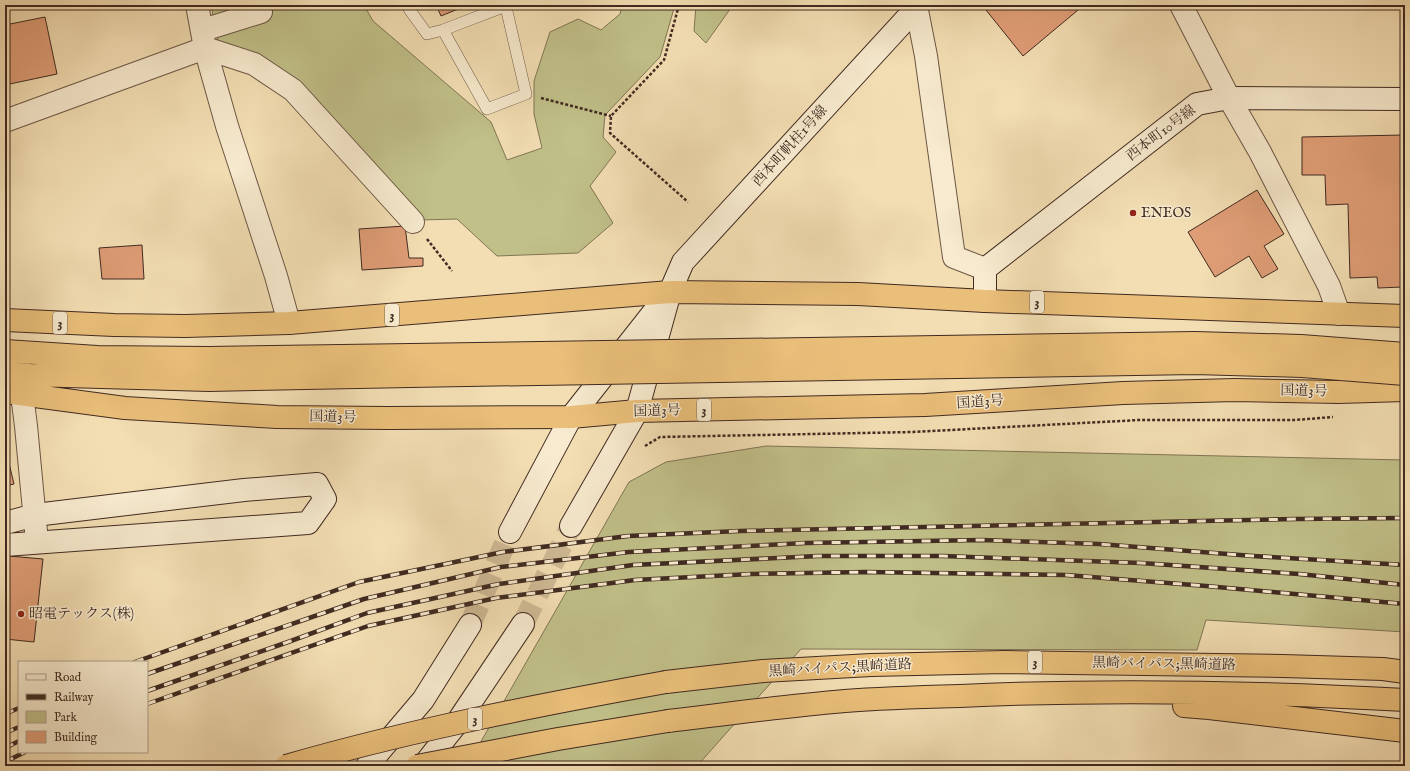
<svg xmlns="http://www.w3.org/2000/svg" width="1410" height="771" font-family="'IM FELL English','Noto Serif JP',serif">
<rect width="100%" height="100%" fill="#f3deb3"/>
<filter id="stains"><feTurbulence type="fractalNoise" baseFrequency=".005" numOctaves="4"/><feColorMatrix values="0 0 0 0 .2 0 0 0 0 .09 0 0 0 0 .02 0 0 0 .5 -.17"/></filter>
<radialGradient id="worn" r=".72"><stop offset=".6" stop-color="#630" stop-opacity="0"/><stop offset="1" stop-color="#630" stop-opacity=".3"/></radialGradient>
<!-- green -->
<path fill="#c1c089" stroke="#807555" d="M 211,5 L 364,5 L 373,21 L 491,122 L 507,160 L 542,148 L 534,114 L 534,81 L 550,32 L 578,19 L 601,30 L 620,14 L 622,5 L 675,5 L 660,57 L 605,115 L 603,137 L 616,152 L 590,186 L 613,223 L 578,253 L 497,256 L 457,219 L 420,220 L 298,84 L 219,46 Z
M 696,5 L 733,5 L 706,43 L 694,31 Z
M 766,446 L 1405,460 L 1405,632 L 1206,620 L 1197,650 L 801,649 L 697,766 L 467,766 L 629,482 L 666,462 Z"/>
<!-- building -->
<path fill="#df9d76" stroke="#402a21" d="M 436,5 L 468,5 L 441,16 Z
M 993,5 L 1084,5 L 1023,56 L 986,10 Z
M 45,17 L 57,74 L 5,85 L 5,25 Z
M 1405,135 L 1405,275 L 1403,275 L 1403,287 L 1378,288 L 1377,277 L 1350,278 L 1348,204 L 1326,205 L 1325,175 L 1302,175 L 1302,137 Z
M 1257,190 L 1284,234 L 1264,246 L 1278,269 L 1262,278 L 1249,256 L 1215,277 L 1188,232 Z
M 405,226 L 409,258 L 423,258 L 423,266 L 362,270 L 359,229 Z
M 142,245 L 144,279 L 102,279 L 99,248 Z
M 5,455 L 7,455 L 14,484 L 5,486 Z
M 9,556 L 43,559 L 34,642 L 5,639 L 5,588 Z"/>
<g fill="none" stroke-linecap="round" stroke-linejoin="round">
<!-- secondary-tunnel -->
<path stroke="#cfba96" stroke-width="22" stroke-dasharray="22 11" stroke-linecap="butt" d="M 523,624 L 571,526
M 470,625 L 510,532"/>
<!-- lane casing -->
<g stroke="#6d5746" stroke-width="12">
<path id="lane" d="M 506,7 L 526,94 L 487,109 L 443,30 L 508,5
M 409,9 L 427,34 L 443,30"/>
</g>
<!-- street casing -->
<g stroke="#6d5746" stroke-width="24">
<path id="street" d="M 197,5 L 205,48 L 227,126 L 276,276 L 289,323
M 916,5 L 926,56 L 954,257 L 985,269
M 1181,5 L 1229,98 L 1260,152 L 1329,286 L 1339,314
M 203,30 L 261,12
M 5,121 L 205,48 L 254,64 L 293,90 L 413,222
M 22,395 L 26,426 L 37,542"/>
</g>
<!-- secondary casing -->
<g stroke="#402a21" stroke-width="24">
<path id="secondary" d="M 985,301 L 985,269 L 1197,104 L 1229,98 L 1405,99
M 5,523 L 35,515 L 244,490 L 317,484 L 325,499 L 308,523 L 5,545
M 571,526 L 637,411 L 670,292 L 683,262 L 919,5
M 510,532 L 571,417 L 664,299
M 367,766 L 423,700 L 470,625
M 423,766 L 454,727 L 523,624"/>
</g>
<!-- highway casing -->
<g stroke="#402a21" stroke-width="24">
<path id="highway" d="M 5,320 L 114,325 L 185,326 L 289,323 L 670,292 L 858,294 L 985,301 L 1405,316
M 5,351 L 97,357 L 208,358 L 411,355
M 5,373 L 30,375 L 209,380 L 410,376
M 5,392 L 125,408 L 277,417 L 388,418 L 571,417 L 637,411 L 925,405 L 1123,393 L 1235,390 L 1339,392 L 1405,390
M 666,682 L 763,671 L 871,665 L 1005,662 L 1283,666 L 1383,669 L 1405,672
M 1184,706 L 1209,708 L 1405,731
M 668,721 C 726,714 785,706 845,701 C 883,698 921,697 960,696 C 1108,689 1257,692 1405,700"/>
</g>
<!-- path -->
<path stroke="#402a21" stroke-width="2.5" stroke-dasharray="3 2" stroke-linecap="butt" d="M 679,5 L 664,60 L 611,116 L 610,133 L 688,202
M 541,98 L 611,116
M 427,239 L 452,271
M 645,446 L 660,437 L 913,432 L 1139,420 L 1295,420 L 1333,417"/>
<!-- lane -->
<use href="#lane" stroke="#f7eace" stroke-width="11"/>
<!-- street -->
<use href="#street" stroke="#f7eace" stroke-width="22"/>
<!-- secondary -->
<use href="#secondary" stroke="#f7eace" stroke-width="22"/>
<!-- highway -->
<use href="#highway" stroke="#eabf7a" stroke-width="22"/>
<!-- rail casing -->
<g stroke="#402a21" stroke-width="4.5">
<path id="rail" d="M 135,662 L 359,582 L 503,552 L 628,536 L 740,531 L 1296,519 L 1405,518
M 147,674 L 364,599 L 501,567 L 629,552 L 806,543 L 982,540 L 1099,544 L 1253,556 L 1405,565
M 147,691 L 288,642 L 367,613 L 499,584 L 633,565 L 818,556 L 943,556 L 1141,563 L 1299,574 L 1405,585
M 147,704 L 368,626 L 496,598 L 635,580 L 751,574 L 866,572 L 1066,575 L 1206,586 L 1405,604
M 5,714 L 19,708
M 5,733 L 19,727
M 5,748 L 19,741
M 5,762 L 25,752"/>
</g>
<!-- rail -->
<use href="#rail" stroke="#f7eace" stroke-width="3" stroke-dasharray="9" stroke-linecap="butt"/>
<!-- highway-bridge casing -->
<g stroke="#402a21" stroke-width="24" stroke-linecap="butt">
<path id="highway-bridge" d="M 411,355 L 1195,343 L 1301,346 L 1405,354
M 410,376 L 1195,363 L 1302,366 L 1405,374
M 286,766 C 411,730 538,705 666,682
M 417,766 L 558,739 L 668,721"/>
</g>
<!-- highway-bridge -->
<use href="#highway-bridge" stroke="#eabf7a" stroke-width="22"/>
</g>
<!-- markers -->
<g fill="#8f2418" stroke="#f7eace" stroke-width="1.5">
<circle cx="1133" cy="213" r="4"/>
<circle cx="21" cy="614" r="4"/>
</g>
<g text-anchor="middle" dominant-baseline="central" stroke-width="3" stroke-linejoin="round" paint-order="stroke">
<!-- shield labels -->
<g fill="#f7eace" stroke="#776455" stroke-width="1">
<rect x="1030" y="291" width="14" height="22" rx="3"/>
<rect x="385" y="304" width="14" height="22" rx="3"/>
<rect x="53" y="312" width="14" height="22" rx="3"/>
<rect x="697" y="399" width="14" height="22" rx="3"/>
<rect x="1028" y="651" width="14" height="22" rx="3"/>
<rect x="468" y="708" width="14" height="22" rx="3"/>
</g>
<g font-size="13" font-weight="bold" fill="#402a21">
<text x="1037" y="302">3</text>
<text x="392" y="315">3</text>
<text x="60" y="323">3</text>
<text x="704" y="410">3</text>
<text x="1035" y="662">3</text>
<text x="475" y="719">3</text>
</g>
<!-- street labels -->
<g font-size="14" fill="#402a21" stroke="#f7eace">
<text transform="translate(1161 133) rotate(-37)">西本町10号線</text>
<text transform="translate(790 146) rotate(-48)">西本町帆柱1号線</text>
<text transform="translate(1304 391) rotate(1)">国道3号</text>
<text transform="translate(980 402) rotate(-4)">国道3号</text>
<text transform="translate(657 411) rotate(-2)">国道3号</text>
<text transform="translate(333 417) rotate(1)">国道3号</text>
<text transform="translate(1164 664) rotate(1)">黒崎バイパス;黒崎道路</text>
<text transform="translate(840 668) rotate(-3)">黒崎バイパス;黒崎道路</text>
</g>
<!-- poi labels -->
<g font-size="14" fill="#402a21" stroke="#f7eace" text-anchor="start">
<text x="1141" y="213">ENEOS</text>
<text x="29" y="614">昭電テックス(株)</text>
</g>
</g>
<!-- margin -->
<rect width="1410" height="771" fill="none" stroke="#f3deb3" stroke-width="20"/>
<rect x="6" y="6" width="1398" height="759" fill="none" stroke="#402a21" stroke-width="2"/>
<rect x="10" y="10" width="1390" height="751" fill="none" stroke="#402a21"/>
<!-- legend -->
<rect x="18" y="661" width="130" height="92" fill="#f7eace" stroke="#ae9d89"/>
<rect x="26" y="674" width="20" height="6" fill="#f7eace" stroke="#ae9d89"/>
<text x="54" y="681" font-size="12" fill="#402a21">Road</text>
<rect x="26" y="694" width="20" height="6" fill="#402a21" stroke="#ae9d89"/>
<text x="54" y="701" font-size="12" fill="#402a21">Railway</text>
<rect x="26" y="711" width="20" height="12" fill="#c1c089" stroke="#ae9d89"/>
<text x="54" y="721" font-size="12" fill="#402a21">Park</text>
<rect x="26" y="731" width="20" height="12" fill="#df9d76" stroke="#ae9d89"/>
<text x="54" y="741" font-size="12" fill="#402a21">Building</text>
<rect width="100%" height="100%" filter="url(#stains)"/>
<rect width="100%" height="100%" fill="url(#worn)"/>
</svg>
